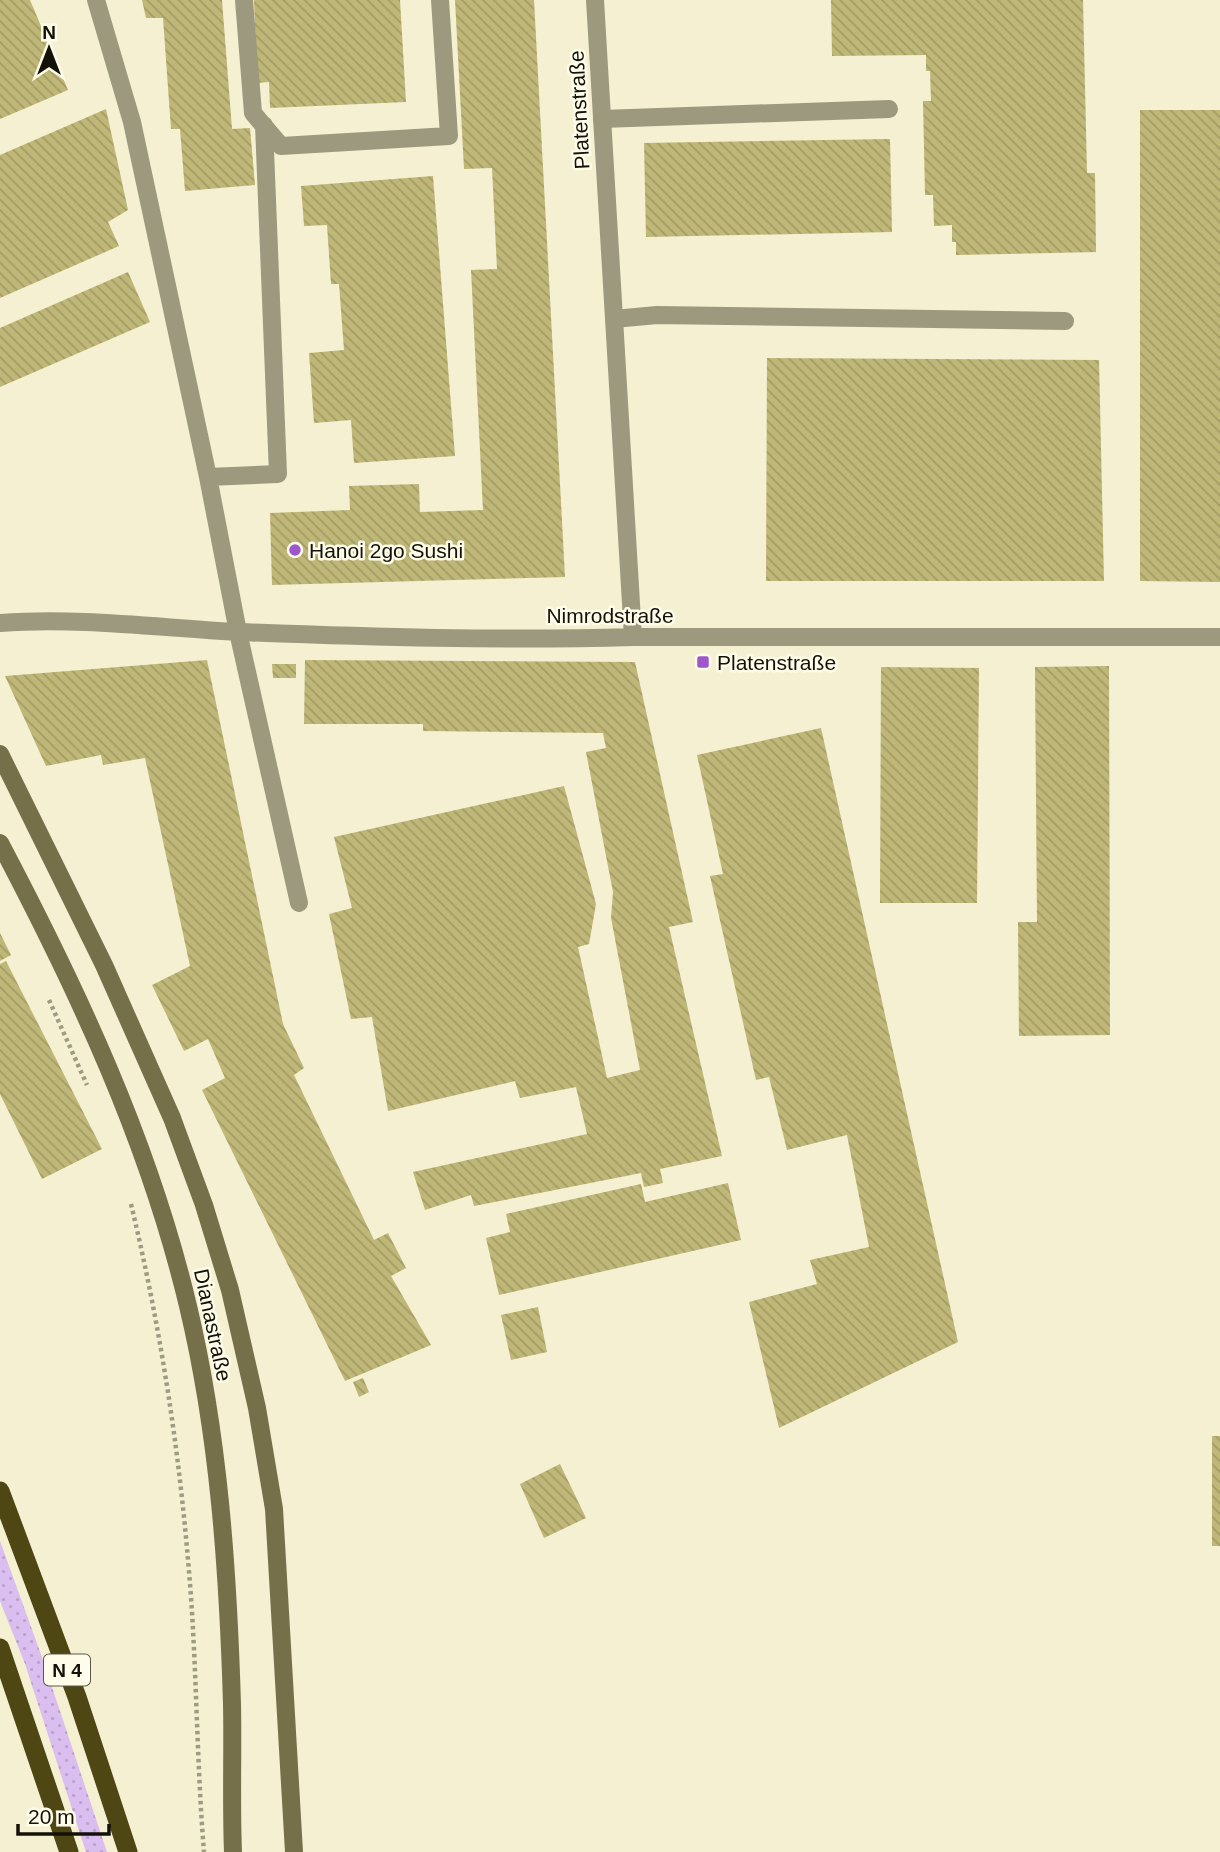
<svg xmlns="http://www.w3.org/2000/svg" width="1220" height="1852" font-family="Helvetica,sans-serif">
<defs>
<pattern id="grass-dots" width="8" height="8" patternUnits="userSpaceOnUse" patternTransform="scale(1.75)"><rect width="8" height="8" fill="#d9beef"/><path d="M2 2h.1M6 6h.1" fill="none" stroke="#b9a2cb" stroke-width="1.8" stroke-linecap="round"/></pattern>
<pattern id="building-back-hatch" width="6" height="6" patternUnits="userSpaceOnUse" patternTransform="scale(1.75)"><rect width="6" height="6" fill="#bfb777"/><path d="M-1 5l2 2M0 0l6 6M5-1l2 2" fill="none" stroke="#a39c65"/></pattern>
</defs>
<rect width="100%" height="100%" fill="#f4f0d1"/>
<!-- grass -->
<path fill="url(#grass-dots)" d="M 0,1541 L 43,1660 L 107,1852 L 86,1852 L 25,1664 L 0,1601 Z"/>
<!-- building -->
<path fill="url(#building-back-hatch)" d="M 0,0 L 30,0 L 68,90 L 0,119 Z
M 142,0 L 222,0 L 232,129 L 250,128 L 255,185 L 185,191 L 180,129 L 171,129 L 163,18 L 146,18 Z
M 254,0 L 400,0 L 406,102 L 270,108 L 269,82 L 257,83 Z
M 455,0 L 534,0 L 565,577 L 272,585 L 270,513 L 350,510 L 349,486 L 419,484 L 420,512 L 483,510 L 471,270 L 497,269 L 492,168 L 464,169 Z
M 831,0 L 1083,0 L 1087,173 L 1095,173 L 1096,252 L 956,255 L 956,242 L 952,242 L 952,225 L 934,226 L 933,195 L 925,195 L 923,101 L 931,101 L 930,71 L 926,71 L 926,55 L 832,56 Z
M 106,109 L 128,210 L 108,222 L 119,246 L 0,298 L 0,155 Z
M 1140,110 L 1220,110 L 1220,582 L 1140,581 Z
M 890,139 L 892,232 L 646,237 L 644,143 Z
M 433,176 L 455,456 L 354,463 L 351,420 L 314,423 L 309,353 L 344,350 L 339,284 L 331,284 L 327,225 L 304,226 L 301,186 Z
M 128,272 L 150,322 L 0,387 L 0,328 Z
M 767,358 L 1099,360 L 1104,581 L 766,581 Z
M 207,660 L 283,1024 L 304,1068 L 294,1075 L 374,1240 L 388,1233 L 406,1268 L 391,1276 L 431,1345 L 345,1381 L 202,1090 L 225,1078 L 208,1039 L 184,1051 L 152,985 L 190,966 L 145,758 L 103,765 L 101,755 L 46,766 L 5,676 Z
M 305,660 L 635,662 L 693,922 L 669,927 L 722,1156 L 660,1169 L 663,1183 L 644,1187 L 641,1173 L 474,1206 L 471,1195 L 425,1210 L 413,1172 L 587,1134 L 576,1087 L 520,1098 L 515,1081 L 388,1111 L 372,1017 L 351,1019 L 329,914 L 352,908 L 334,837 L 564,786 L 596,904 L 589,944 L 578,947 L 607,1078 L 640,1070 L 611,918 L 613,892 L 586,752 L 606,748 L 603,733 L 423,731 L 423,724 L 304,724 Z
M 272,664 L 296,664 L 296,678 L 273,678 Z
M 1109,666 L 1110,1035 L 1019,1036 L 1018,922 L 1037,922 L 1035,667 Z
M 881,667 L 979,668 L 977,903 L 880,903 Z
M 821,728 L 958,1342 L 779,1428 L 749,1302 L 817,1284 L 810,1260 L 869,1247 L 847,1135 L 787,1150 L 769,1077 L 756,1080 L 710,876 L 723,874 L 697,755 Z
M 0,933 L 11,955 L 0,961 Z
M 6,961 L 102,1149 L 42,1179 L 0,1094 L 0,964 Z
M 728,1183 L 741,1240 L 499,1295 L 486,1238 L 510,1232 L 506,1214 L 641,1184 L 645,1202 Z
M 538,1307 L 547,1352 L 511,1360 L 501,1315 Z
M 363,1378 L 369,1392 L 359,1397 L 353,1382 Z
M 1212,1436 L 1220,1436 L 1220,1546 L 1212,1546 Z
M 560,1464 L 586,1518 L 544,1538 L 520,1484 Z"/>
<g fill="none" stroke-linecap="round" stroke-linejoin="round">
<!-- path -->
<path stroke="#9e9b84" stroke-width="4.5" stroke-dasharray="3.5 3.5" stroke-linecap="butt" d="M 49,1000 L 87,1085
M 131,1204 C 159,1321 178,1441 188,1560 C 197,1657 196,1755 204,1852"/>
<!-- service -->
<path stroke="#9c997f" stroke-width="18" d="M 96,0 L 132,122 L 208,477 L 238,632 L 299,903
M 244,0 L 253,113 L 281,146 L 449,136 L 440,0
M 602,119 L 889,109
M 614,319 L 657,315 L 1065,321
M 208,477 L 278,474 L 264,125"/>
<!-- minor -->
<path stroke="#9c997f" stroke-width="18" d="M 595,0 L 633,637
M 0,623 C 80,617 160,628 239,632 C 369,637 503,641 633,637 L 1220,637"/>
<!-- secondary -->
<path stroke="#757049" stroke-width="18" d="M 0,754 L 104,965 L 172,1118 L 204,1205 L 230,1290 L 257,1408 L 274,1509 L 294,1852
M 0,843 C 78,991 149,1142 188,1306 C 219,1436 228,1571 232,1704 C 233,1753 231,1803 233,1852"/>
<!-- trunk -->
<path stroke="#4e4714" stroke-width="19" d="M 0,1491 L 77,1697 L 128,1852
M 0,1648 L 69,1852"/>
</g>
<!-- markers -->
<g fill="#9e57cb" stroke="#fffdea" stroke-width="2.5">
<circle cx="295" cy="550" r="7"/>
<rect x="696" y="655" width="14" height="14" rx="3.5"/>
</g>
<g text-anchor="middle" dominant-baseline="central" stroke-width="5" stroke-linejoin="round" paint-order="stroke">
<!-- shield labels -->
<rect fill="#fffdea" stroke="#5a584c" stroke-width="2" x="44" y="1654.5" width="46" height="31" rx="5"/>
<g font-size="19" font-weight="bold" fill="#141208">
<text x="67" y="1670">N 4</text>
</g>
<!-- street labels -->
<g font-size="21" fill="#141208" stroke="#fffdea">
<text transform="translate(579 110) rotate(-93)">Platenstraße</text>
<text x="610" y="615">Nimrodstraße</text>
<text transform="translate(213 1325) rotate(78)">Dianastraße</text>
</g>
<!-- poi labels -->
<g font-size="21" fill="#141208" stroke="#fffdea" text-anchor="start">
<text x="309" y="550">Hanoi 2go Sushi</text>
<text x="717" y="662">Platenstraße</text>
</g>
</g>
<!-- north arrow -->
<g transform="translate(49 49)" stroke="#fffdea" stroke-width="5" paint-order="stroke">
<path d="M0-5L12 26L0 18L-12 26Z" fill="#141208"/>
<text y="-10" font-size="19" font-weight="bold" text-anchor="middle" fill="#141208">N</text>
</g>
<!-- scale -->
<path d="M18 1824v10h91v-10" fill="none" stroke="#141208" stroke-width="3.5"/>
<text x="28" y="1824" font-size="21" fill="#141208" stroke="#fffdea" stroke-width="5" paint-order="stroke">20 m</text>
</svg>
